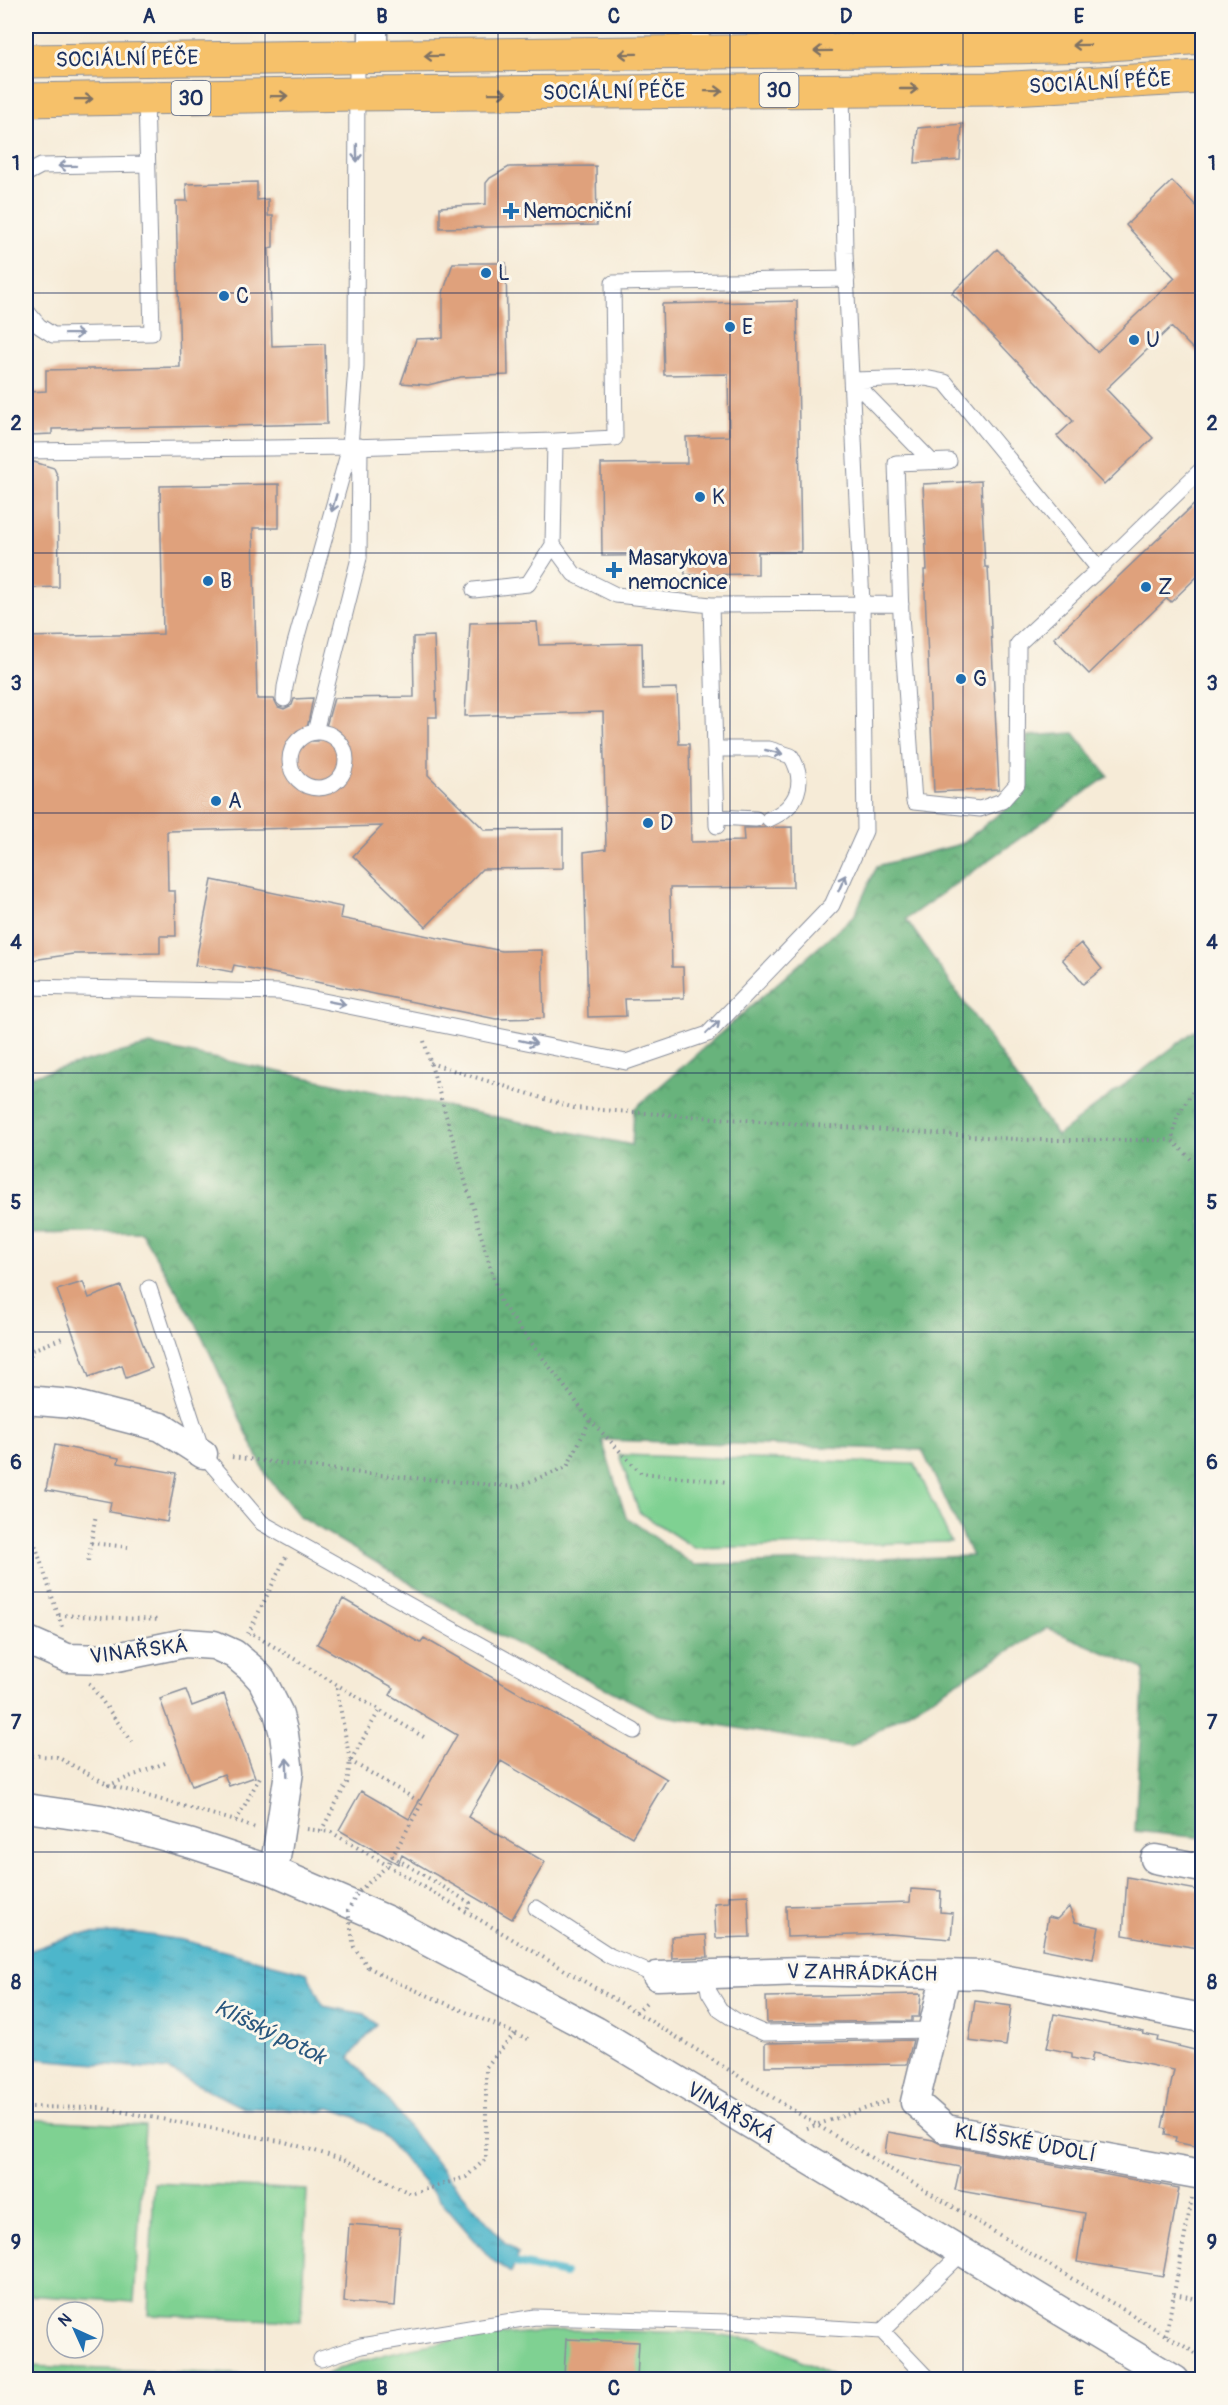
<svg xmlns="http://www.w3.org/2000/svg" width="1228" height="2405" font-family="Pangolin,sans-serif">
<defs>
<pattern id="forest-crowns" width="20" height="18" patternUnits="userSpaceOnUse" patternTransform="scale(1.5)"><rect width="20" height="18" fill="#67b37c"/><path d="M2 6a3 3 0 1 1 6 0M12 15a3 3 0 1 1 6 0" fill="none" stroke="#549269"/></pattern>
<pattern id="water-ripples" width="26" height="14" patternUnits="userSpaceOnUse" patternTransform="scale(1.5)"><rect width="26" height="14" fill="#4db6cb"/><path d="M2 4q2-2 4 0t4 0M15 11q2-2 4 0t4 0" fill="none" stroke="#3f94a8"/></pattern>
</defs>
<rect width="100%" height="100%" fill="#fbf7ec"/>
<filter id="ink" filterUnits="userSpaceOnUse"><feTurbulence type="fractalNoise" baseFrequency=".0167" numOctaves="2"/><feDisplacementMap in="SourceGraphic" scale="12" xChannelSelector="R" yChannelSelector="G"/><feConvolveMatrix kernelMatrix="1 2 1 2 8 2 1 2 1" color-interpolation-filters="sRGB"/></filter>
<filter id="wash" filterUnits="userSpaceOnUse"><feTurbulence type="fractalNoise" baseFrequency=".008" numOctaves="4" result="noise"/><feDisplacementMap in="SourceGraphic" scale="24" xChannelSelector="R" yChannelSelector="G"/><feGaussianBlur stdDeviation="1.35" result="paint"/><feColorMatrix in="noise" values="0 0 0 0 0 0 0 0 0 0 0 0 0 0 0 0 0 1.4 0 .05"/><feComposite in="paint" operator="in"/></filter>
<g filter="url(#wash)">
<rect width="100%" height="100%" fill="#f6ebd7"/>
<!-- green -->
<path fill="#7fd192" stroke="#4d8078" stroke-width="1.5" d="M 619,1455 L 915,1464 L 951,1542 L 694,1548 L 639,1512 Z
M 26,2119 L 145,2126 L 134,2302 L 26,2295 Z
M 154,2183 L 307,2190 L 301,2321 L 148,2315 Z
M 567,2330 L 705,2333 L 759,2340 L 840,2379 L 320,2380 C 334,2368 350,2365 366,2360 C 432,2339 499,2334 567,2330 Z
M 26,2366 L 257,2375 L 256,2379 L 26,2379 Z"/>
<!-- forest -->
<path fill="url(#forest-crowns)" stroke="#41716d" stroke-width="1.5" fill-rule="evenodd" d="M 1074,733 L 1108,776 L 906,919 L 1057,1136 L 1202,1025 L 1202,1107 L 1193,1112 L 1202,1124 L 1202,1838 L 1135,1831 L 1144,1669 L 1047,1628 L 850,1747 L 659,1715 L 491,1631 L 300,1517 L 266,1475 L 197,1325 L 141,1232 L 26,1234 L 26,1077 L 150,1045 L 632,1145 L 634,1109 L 854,916 L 877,866 L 961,844 L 1025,793 L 1027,736 ZM 602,1440 L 922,1450 L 972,1556 L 694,1565 L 626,1517 Z"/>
<!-- water -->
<path fill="url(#water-ripples)" stroke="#347294" stroke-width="1.5" d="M 135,1933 L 183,1940 L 307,1973 L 323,2006 L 365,2014 L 376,2025 L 349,2057 L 385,2097 L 442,2170 L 506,2244 L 519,2253 L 511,2273 L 492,2260 L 382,2134 L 355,2117 L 330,2108 L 319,2112 L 296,2109 L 243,2108 L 169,2070 L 26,2058 L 26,1952 L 77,1934 Z"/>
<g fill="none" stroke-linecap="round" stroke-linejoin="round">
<!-- stream -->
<path stroke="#4db6cb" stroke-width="8" d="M 509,2256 L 515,2263 L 565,2274"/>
</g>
<g id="blocks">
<!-- building -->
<path fill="#dfa17c" d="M 962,124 L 960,160 L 915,163 L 918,128 Z
M 596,166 L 597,225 L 440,228 L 440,207 L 486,204 L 486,183 L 490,178 L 509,167 Z
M 1172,181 L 1203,213 L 1203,359 L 1171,327 L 1106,389 L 1153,438 L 1104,485 L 1057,436 L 1073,421 L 952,293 L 997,249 L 1097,352 L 1175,278 L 1126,225 Z
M 257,182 L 257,200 L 268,199 L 268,216 L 273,216 L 273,247 L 269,248 L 272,346 L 325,344 L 327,424 L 52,429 L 52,434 L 30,435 L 29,392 L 46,391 L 46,370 L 180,367 L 176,201 L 187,201 L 186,184 Z
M 453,263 L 506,263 L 508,375 L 461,377 L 428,385 L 401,383 L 416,339 L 443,338 L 443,293 Z
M 797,301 L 801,552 L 758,552 L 758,574 L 685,575 L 684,555 L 602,556 L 601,464 L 687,463 L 686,437 L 729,436 L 728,374 L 664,375 L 662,304 Z
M 34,462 L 54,468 L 58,477 L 59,587 L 26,588 L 26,471 Z
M 981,481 L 985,567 L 988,567 L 999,789 L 934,792 L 924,570 L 927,570 L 923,484 Z
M 279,484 L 279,528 L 253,528 L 257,699 L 274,699 L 278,707 L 284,709 L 292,705 L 294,699 L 313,698 L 306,734 L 312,741 L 318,741 L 324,734 L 334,698 L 414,697 L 413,637 L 434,636 L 437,717 L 428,717 L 428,775 L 485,830 L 563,829 L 563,868 L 482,869 L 426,927 L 353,856 L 382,826 L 167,831 L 168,891 L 175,891 L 176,936 L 160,936 L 160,953 L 73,954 L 26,961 L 26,637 L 163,634 L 160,486 Z
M 1203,496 L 1203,571 L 1171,602 L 1167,598 L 1089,674 L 1054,638 Z
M 537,622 L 539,645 L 642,643 L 643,689 L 677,688 L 679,744 L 689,744 L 691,842 L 744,841 L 743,828 L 792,827 L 793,887 L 670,888 L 672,967 L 683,967 L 684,998 L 625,999 L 626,1016 L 588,1017 L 584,852 L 606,849 L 603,712 L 465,716 L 470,623 Z
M 212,880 L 342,907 L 340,918 L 502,951 L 542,950 L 544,1018 L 496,1019 L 234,965 L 232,972 L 195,965 Z
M 1081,943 L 1102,969 L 1083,984 L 1062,959 Z
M 83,1282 L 89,1298 L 121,1286 L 152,1368 L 126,1378 L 122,1365 L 89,1377 L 57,1290 Z
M 55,1445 L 119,1458 L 118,1463 L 176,1473 L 167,1522 L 109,1512 L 111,1502 L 46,1490 Z
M 343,1599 L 420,1643 L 424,1638 L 667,1779 L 632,1837 L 501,1761 L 468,1817 L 545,1862 L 512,1919 L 402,1855 L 398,1864 L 339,1830 L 361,1791 L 409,1819 L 457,1735 L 390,1695 L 394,1688 L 317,1644 Z
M 186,1690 L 192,1706 L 224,1694 L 255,1777 L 229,1786 L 224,1774 L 192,1786 L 160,1699 Z
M 1127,1877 L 1203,1891 L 1203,1949 L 1123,1935 Z
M 911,1889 L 941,1891 L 940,1912 L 953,1913 L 951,1939 L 890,1934 L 787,1937 L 786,1906 L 910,1902 Z
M 748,1895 L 750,1937 L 716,1938 L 714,1903 L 729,1902 L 729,1896 Z
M 1069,1907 L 1075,1922 L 1099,1927 L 1093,1959 L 1042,1949 L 1048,1917 L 1057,1919 Z
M 706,1935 L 708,1957 L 672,1958 L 671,1937 Z
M 921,1994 L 919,2017 L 912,2017 L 912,2021 L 767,2023 L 766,1997 Z
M 975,2001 L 1011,2006 L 1006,2046 L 969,2041 Z
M 1054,2014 L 1144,2032 L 1143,2034 L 1158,2037 L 1157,2041 L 1203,2052 L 1203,2148 L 1175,2142 L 1176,2137 L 1165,2135 L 1166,2129 L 1162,2128 L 1174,2070 L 1093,2053 L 1091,2062 L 1072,2058 L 1072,2053 L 1047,2048 Z
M 913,2040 L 907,2064 L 765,2066 L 765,2044 L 767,2043 Z
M 888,2132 L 933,2140 L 943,2145 L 1179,2188 L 1163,2276 L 1077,2262 L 1085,2213 L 955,2190 L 960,2167 L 885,2153 Z
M 349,2224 L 400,2228 L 395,2306 L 344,2302 Z
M 566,2339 L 639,2342 L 637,2379 L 564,2376 Z"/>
</g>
</g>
<g filter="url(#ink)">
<use href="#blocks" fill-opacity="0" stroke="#888d9a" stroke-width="1.5"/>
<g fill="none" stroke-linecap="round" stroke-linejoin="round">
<!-- service casing -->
<g stroke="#888d9a" stroke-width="17">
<path id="service" d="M 872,50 L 883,26
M 26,174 L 41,166 L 147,164
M 26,310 L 39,326 L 53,335 L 152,333 L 146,98
M 852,380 L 925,378 L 945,382 L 1099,569 L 1202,469
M 852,380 L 932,462
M 555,441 L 615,438 L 613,283 L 847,279
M 26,451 L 350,447 L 555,441 L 553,545 L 574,574 L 616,595 L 711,605 L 901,604
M 949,461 L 896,463 L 901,615 L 914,802 L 980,809 L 1002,801 L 1017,784 L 1018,644 L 1099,569
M 359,558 L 360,446
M 474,590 L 528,584 L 553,545
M 711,605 L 717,826
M 284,699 L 285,687 L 294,647 L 350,447 L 356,367 L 357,57
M 716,749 L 769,749 L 791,756 C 807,782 798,807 769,819
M 717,817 L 756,819
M 26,987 L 279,992 L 626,1062 L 708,1034 L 832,905 L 865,831 L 862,603 L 845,253 L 842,89
M 149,1288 L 203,1454 L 262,1523 L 634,1731
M 536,1908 L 610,1956 L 657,1976
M 706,1974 L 709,1992 L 720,2010 L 735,2020 L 764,2033 L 931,2030
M 882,2331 L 929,2380
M 321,2359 L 361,2346 L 535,2317 L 729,2322 L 882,2331 L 963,2252"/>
</g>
<!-- minor casing -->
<g stroke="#888d9a" stroke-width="31">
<path id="minor" d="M 373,26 L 373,57
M 694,26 L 696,53
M 26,1400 L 72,1404 L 161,1427 L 203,1454
M 26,1640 L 67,1658 L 107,1659 L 185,1643 L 214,1645 L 234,1654 L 252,1669 L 262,1680 L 278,1712 L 284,1734 L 289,1772 L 274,1871
M 26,1808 L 102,1819 L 192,1844 L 274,1871 L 387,1920 L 596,2031 L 1175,2380
M 1155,1859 L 1202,1868
M 946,1974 L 915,2102 L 946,2129 L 1202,2175
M 657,1976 L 802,1971 L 983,1975 L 1202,2018"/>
</g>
<!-- primary casing -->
<g stroke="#888d9a" stroke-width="35">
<path id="primary" d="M 26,61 L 872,50 L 1096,45 L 1202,37
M 26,100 L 356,94 L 996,89 L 1202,77"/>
</g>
<!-- path -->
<path stroke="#888d9a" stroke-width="4" stroke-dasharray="1.5 4.5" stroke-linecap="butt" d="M 26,28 L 306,26
M 424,1041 L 501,1303 L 590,1420 L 641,1473 L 728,1482
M 430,1063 L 574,1108 L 1028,1140 L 1172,1140
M 1202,1077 L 1177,1117 L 1172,1140 L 1192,1160 L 1202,1162
M 26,1341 L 32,1350
M 26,1373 L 32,1350 L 65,1337
M 232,1457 L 369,1474 L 516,1487 L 567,1467 L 590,1420
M 26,1517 L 62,1627
M 91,1543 L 128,1547
M 88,1561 L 96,1514
M 59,1615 L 160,1620
M 248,1634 L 286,1557
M 253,1634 L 427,1739
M 89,1683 L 133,1743
M 26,1755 L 57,1757 L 109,1785
M 351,1760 L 379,1711
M 350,1761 L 422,1803 L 387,1866
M 165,1763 L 109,1785 L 236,1821 L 255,1828
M 236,1821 L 260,1777
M 307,1829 L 331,1832 L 636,2012 L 817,2125 L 1202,2357
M 321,1831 L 347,1783 L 350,1761 L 336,1685
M 392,1856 L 470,1903 L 466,1913
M 368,1967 L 392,1980 L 528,2039
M 636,2012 L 649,2000
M 26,2107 L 102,2108 L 285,2142 L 345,2160 L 411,2194 L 466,2177 L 486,2159 L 486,2067 L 515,2033
M 807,2128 L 891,2100
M 1174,2294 L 1202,2300
M 1166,2335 L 1192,2198"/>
<!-- service -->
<use href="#service" stroke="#fff" stroke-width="15"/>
<!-- minor -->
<use href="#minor" stroke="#fff" stroke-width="28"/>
<!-- primary -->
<use href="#primary" stroke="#f6c16b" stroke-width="33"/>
<!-- service-bridge casing -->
<g stroke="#888d9a" stroke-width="17" stroke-linecap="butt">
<path id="service-bridge" d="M290 760a28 28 0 1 1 56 0a28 28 0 1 1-56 0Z
M 315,732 L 359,558"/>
</g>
<!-- path-bridge -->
<path stroke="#888d9a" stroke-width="4" stroke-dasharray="1.5 4.5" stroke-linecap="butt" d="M 368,1967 L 354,1947 L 348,1911 L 358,1892 L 387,1866"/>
<!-- service-bridge -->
<use href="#service-bridge" stroke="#fff" stroke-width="15"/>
</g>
<!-- one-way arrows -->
<defs><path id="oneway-shaft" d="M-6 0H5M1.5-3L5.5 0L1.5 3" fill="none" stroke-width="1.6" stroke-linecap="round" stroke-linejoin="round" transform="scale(1.5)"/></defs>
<g stroke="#7e7164">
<use href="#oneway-shaft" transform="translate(1081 45) rotate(179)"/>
<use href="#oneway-shaft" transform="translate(823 51) rotate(179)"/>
<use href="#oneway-shaft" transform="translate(628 54) rotate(179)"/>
<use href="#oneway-shaft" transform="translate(433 56) rotate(179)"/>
<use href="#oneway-shaft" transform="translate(909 89)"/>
<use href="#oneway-shaft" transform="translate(714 91) rotate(-1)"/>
<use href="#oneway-shaft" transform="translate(498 93) rotate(-1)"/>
<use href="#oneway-shaft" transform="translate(279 96) rotate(-1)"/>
<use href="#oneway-shaft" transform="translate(84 99) rotate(-1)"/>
</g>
<g stroke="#8d97ae">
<use href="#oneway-shaft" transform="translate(357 153) rotate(89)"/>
<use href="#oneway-shaft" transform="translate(67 166) rotate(179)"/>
<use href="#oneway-shaft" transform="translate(74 334) rotate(-1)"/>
<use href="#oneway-shaft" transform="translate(334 503) rotate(106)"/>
<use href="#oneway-shaft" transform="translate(774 752) rotate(13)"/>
<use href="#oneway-shaft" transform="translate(842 883) rotate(-66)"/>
<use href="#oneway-shaft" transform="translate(337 1003) rotate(11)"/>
<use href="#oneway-shaft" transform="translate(713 1027) rotate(-43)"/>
<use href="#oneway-shaft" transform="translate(528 1042) rotate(12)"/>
<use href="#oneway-shaft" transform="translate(287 1767) rotate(-92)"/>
</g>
</g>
<!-- grid -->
<path fill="none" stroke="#1b2f5e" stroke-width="1.5" stroke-opacity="0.55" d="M 265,26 L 265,2380M 498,26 L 498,2380M 730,26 L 730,2380M 963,26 L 963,2380M 26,293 L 1202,293M 26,553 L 1202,553M 26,813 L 1202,813M 26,1073 L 1202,1073M 26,1332 L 1202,1332M 26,1592 L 1202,1592M 26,1852 L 1202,1852M 26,2112 L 1202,2112"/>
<!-- markers -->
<g fill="#1f6fb2" stroke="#fbf7ec" stroke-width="2">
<path d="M508 202h6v6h6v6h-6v6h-6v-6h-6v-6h6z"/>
<circle cx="486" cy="273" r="6"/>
<circle cx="224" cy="296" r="6"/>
<circle cx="730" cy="327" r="6"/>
<circle cx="1134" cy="340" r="6"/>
<circle cx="700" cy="497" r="6"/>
<path d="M611 561h6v6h6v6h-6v6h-6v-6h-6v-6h6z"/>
<circle cx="208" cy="581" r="6"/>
<circle cx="1146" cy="587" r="6"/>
<circle cx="961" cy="679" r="6"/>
<circle cx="216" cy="801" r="6"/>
<circle cx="648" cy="823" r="6"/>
</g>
<g text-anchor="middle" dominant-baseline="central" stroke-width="6" stroke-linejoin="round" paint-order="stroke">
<!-- shield labels -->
<g fill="#fbf7ec" stroke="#5e6b89" stroke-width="1.5">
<rect x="759.5" y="73" width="39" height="34" rx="4.5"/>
<rect x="171.5" y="81" width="39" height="34" rx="4.5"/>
</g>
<g font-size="20" font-weight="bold" fill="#1b2f5e">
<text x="779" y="90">30</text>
<text x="191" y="98">30</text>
</g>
<!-- street labels -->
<g font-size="21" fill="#1b2f5e" stroke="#fbf7ec">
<text transform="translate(127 59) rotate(-1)">SOCIÁLNÍ PÉČE</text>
<text transform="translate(1100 83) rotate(-3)">SOCIÁLNÍ PÉČE</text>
<text transform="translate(614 92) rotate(-1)">SOCIÁLNÍ PÉČE</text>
<text transform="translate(139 1651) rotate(-7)">VINAŘSKÁ</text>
<text transform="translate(862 1973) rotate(1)">V ZAHRÁDKÁCH</text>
<text transform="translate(731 2113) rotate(31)">VINAŘSKÁ</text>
<text transform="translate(1025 2143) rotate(10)">KLÍŠSKÉ ÚDOLÍ</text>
</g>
<!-- poi labels -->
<g font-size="21" fill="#1b2f5e" stroke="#fbf7ec" text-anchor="start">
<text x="523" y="211">Nemocniční</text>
<text x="498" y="273">L</text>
<text x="236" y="296">C</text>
<text x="742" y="327">E</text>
<text x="1146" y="340">U</text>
<text x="712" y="497">K</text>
<text x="628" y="558">Masarykova<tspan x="628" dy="24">nemocnice</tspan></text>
<text x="220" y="581">B</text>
<text x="1158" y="587">Z</text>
<text x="973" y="679">G</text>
<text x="228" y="801">A</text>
<text x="660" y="823">D</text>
</g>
<!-- water labels -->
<g font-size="22" font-style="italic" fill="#2a587f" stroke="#fbf7ec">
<text transform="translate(270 2032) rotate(26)">Klíšský potok</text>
</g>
</g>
<!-- margin -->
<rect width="1228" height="2405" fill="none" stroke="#fbf7ec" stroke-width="66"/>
<!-- north arrow -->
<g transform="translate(75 2330) rotate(315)"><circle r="28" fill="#fbf7ec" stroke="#a1a7b3" stroke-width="1.5"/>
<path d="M0-4.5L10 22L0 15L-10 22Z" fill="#1f6fb2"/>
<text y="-9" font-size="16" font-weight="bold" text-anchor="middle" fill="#1b2f5e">N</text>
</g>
<rect x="33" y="33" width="1162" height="2339" fill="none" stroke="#1b2f5e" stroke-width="2"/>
<g font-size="20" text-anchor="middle" font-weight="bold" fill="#1b2f5e">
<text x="149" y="23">A</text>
<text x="382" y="23">B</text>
<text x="614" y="23">C</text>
<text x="846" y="23">D</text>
<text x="1079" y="23">E</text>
<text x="16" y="170">1</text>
<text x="1212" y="170">1</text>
<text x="16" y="430">2</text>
<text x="1212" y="430">2</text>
<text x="16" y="690">3</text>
<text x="1212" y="690">3</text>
<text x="16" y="949">4</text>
<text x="1212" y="949">4</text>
<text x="16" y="1209">5</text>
<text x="1212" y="1209">5</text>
<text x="16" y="1469">6</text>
<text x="1212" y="1469">6</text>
<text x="16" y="1729">7</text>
<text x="1212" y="1729">7</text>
<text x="16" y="1989">8</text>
<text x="1212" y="1989">8</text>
<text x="16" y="2249">9</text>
<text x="1212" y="2249">9</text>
<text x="149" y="2395">A</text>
<text x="382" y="2395">B</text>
<text x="614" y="2395">C</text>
<text x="846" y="2395">D</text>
<text x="1079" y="2395">E</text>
</g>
</svg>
